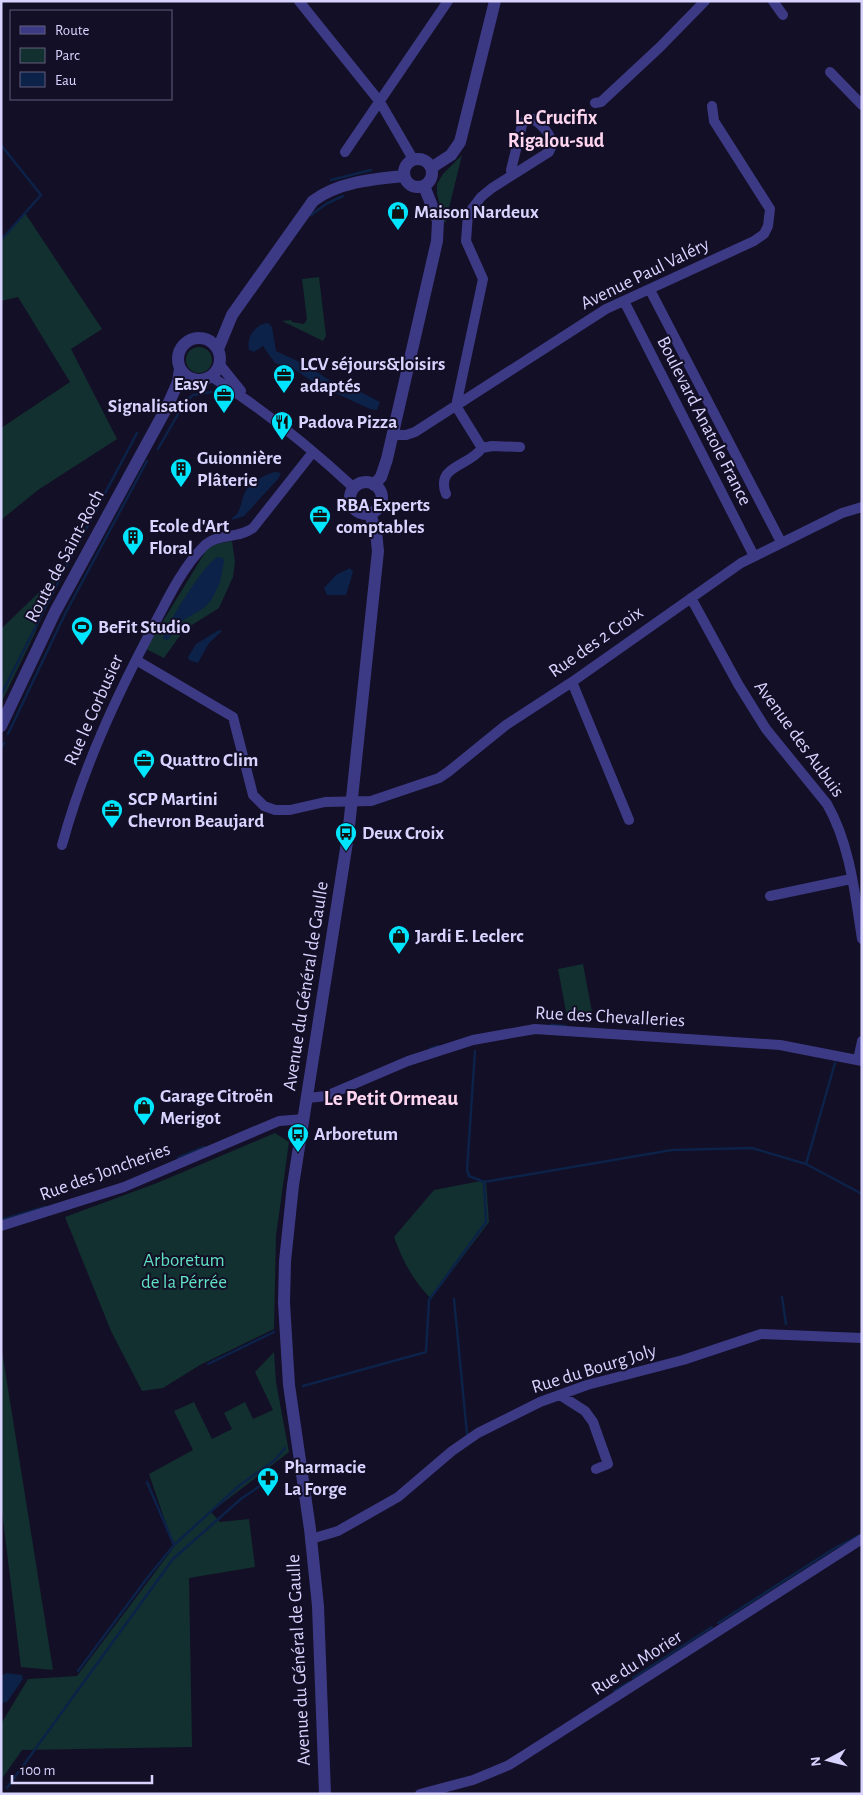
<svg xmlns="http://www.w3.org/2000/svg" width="863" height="1795" font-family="'Alegreya Sans',sans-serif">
<rect width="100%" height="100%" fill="#130f26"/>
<!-- green -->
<path fill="#12302f" d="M 462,155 L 445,224 L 437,194 L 437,184 L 443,174 Z
M 25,213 L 102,329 L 71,349 L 117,439 L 38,490 L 1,520 L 1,428 L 70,382 L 18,297 L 1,301 L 1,241 Z
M 319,277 L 326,336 L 323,341 L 282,321 L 291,320 L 292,322 L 304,324 L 307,319 L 302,279 Z
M186 360a13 13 0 1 1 26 0a13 13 0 1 1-26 0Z
M 232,541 L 235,562 L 233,577 L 219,608 L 184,630 L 164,658 L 146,649 L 207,549 L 216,544 Z
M 58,574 L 35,633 L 1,703 L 1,629 Z
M 583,964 L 592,1012 L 567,1017 L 558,969 Z
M 275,1133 L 289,1142 L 276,1236 L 274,1329 L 200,1365 L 163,1388 L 142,1391 L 111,1331 L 65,1217 L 157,1183 Z
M 486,1180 L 489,1222 L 431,1299 C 413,1280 403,1262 394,1237 L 434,1190 Z
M 1,1345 L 53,1670 L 21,1667 L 1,1503 Z
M 274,1352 L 276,1382 L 289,1452 L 211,1512 L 220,1522 L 249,1519 L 255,1567 L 189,1578 L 192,1747 L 22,1750 L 1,1780 L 1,1724 L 28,1679 L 77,1676 L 174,1547 L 149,1474 L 193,1450 L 174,1411 L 194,1402 L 212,1439 L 232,1429 L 224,1413 L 245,1402 L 253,1419 L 273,1410 L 255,1372 Z"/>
<!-- water -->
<path fill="#0c2248" d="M 268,323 L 272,327 L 276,351 L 308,366 L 329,380 L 345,384 L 378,401 L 380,402 L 377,410 L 370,409 L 318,385 L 295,370 L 275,363 L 263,346 L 254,352 L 249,350 C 246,338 255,324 268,323 Z
M 275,472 L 281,473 L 278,479 L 244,516 L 232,520 L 233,517 C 242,513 241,496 247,489 C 254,481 266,474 275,472 Z
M 217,557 L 223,558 L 224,561 L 220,583 L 212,599 L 204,608 L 180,622 L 168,640 L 163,639 C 166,624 204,565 217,557 Z
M 350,568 L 353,572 L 346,595 L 327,595 L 324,588 L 336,575 Z
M 219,630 L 222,631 L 209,643 L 198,663 L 189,660 L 188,657 L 196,644 Z
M 6,1673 L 22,1675 L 23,1679 L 7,1702 L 1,1703 L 1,1676 Z"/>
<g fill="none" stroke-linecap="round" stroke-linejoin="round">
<!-- stream -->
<path stroke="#0c2248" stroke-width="2.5" d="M 1,145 L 41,195 L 1,240
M 331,180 L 371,170
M 311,215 L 326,204 L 343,196
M 158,449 L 185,402 L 193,395 L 211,392
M 1,695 L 68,563 L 137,433
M 8,734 L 65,614 L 147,461
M 1,748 L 4,743
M 551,1025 L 566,1026
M 430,1049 L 438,1046
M 475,1051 L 467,1170 L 469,1176 L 484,1182
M 178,1158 L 204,1147
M 806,1164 L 835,1063
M 1,1220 L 45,1207
M 782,1297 L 786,1324
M 454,1299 L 467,1434
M 208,1364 L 274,1332
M 303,1386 L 426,1352 L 429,1300 L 486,1222 L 484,1182 L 672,1150 L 752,1148 L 806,1164 L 862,1194
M 147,1482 L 174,1545
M 718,1623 L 835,1548 L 862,1534
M 78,1671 L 148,1577 L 174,1545 L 240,1485 L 275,1460 L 285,1448
M 633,1678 L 712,1627
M 614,1691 L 629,1682
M 7,1788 L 173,1559 L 242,1498 L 278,1474"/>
<!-- minor -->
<path stroke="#3d3a85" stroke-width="10" d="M 299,1 L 380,102 L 413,159
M 773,1 L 783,15
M 830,72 L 862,105
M 595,103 L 601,102 L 660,47 L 705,1
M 345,152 L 448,1
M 512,175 L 511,170 L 522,125 L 525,121 L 533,119 C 544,126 557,140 549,152 L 492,188 L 481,197 L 468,214 L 466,241 L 483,279 L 456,406 L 482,448 L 492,446 L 520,447
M 650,290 L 781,542
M 624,301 L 754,556
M 220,365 L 241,391
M 212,377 C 263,409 310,447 354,488
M 393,435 L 406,435 L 415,432 L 606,309 L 754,241 L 764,234 L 768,226 L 770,209 L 714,121 L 712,106
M 446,494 C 435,465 469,467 482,448
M 691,598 L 738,684 L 766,729 L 827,804 C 850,844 855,894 862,939
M 136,660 L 233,717 L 253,795 L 264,806 L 275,810 L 290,810 L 325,802 L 371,801 L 439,778 L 448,772 L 506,725 L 572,682 L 741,563 L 842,513 L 862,507
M 572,682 L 629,820
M 62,845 C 83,768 116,697 153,627 C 167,600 182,568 204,546 C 217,533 238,539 253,528 L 313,452
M 770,896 L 851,879
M 858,1060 L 862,1041
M 308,1098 L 326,1096 L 408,1061 L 473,1040 L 535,1029 L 780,1045 L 862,1061
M 1,1226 L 124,1187 L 279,1121 L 304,1119
M 560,1395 L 585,1411 L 593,1422 L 608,1464 L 596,1469
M 311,1539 L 338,1531 L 398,1497 L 452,1451 L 478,1433 L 540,1402 L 587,1385 L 683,1360 L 761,1334 L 862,1338
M 420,1794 L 473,1780 L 509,1765 L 862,1539"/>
<!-- tertiary -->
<path stroke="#3d3a85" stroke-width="12" d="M404 173a14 14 0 1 1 28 0a14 14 0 1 1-28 0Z
M 431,168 L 451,155 L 460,142 L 495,1
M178 359a21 21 0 1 1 42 0a21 21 0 1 1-42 0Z
M 218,349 L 232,315 L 313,201 C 338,182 373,179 404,176
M350 498a16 16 0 1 1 32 0a16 16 0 1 1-32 0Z
M 374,485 L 381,477 L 387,459 L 437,241 L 438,221 L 424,186
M 1,726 L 55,612 L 167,407 L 178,382 L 180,369
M 325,1794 L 318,1606 L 310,1529 L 289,1385 L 284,1303 L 285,1261 L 293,1185 L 348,836 L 378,551 L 376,532 L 370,514"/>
</g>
<!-- icons -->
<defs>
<g id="shop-pin" transform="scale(1.125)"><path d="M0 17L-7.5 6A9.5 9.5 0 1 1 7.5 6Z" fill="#00e5ff" stroke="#130f26"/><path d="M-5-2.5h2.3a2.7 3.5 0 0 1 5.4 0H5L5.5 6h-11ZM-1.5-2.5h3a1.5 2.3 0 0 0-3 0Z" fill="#111"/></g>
<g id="office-pin" transform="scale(1.125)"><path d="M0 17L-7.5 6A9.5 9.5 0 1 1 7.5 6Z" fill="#00e5ff" stroke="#130f26"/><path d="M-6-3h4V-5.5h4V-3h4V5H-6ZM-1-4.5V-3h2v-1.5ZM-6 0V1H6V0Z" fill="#111"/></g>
<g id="restaurant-pin" transform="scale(1.125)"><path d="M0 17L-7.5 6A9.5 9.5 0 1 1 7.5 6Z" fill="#00e5ff" stroke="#130f26"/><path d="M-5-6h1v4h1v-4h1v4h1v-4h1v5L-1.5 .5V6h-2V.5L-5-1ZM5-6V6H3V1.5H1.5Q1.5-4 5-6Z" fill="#111"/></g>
<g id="building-pin" transform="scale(1.125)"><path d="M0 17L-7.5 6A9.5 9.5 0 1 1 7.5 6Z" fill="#00e5ff" stroke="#130f26"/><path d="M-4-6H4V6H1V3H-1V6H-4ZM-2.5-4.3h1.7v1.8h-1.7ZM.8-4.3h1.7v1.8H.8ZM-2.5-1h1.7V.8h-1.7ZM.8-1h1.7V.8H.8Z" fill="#111"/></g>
<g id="stadium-pin" transform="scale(1.125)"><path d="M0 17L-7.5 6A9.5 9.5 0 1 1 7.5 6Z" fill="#00e5ff" stroke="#130f26"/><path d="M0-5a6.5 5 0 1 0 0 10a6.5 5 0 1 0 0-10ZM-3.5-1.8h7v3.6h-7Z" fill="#111"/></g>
<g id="bus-pin" transform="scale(1.125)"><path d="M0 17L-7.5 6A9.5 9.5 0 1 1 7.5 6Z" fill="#00e5ff" stroke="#130f26"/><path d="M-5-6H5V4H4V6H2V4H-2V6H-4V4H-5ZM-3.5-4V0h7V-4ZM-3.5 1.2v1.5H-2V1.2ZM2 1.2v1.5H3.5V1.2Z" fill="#111"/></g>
<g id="pharmacy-pin" transform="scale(1.125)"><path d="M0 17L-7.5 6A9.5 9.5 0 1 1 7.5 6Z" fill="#00e5ff" stroke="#130f26"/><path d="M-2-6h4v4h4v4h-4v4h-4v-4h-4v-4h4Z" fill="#111"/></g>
</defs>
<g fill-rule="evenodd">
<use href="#shop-pin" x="398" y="212"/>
<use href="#office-pin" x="284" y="375"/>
<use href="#office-pin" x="224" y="395"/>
<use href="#restaurant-pin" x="282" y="422"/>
<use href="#building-pin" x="181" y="469"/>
<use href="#office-pin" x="320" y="516"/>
<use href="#building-pin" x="133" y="537"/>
<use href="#stadium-pin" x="82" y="627"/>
<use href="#office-pin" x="144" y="760"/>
<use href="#office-pin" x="112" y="810"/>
<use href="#bus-pin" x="346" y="833"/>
<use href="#shop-pin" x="399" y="936"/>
<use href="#shop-pin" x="144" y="1107"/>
<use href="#bus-pin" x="298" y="1134"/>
<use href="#pharmacy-pin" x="268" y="1478"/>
</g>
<g text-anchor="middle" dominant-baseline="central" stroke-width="4" stroke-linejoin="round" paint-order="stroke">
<!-- poi labels -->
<g font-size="19" font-weight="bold" fill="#d9d4ff" stroke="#130f26" text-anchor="start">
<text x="414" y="212">Maison Nardeux</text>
<text x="300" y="364">LCV séjours&amp;loisirs<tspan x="300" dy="22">adaptés</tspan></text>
<text x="208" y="384" text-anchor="end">Easy<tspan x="208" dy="22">Signalisation</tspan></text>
<text x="298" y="422">Padova Pizza</text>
<text x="197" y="458">Guionnière<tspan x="197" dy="22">Plâterie</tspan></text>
<text x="336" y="505">RBA Experts<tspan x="336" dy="22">comptables</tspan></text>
<text x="149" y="526">Ecole d'Art<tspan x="149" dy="22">Floral</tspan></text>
<text x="98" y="627">BeFit Studio</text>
<text x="160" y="760">Quattro Clim</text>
<text x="128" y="799">SCP Martini<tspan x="128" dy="22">Chevron Beaujard</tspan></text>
<text x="362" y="833">Deux Croix</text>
<text x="415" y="936">Jardi E. Leclerc</text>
<text x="160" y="1096">Garage Citroën<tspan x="160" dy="22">Merigot</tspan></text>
<text x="314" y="1134">Arboretum</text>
<text x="284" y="1467">Pharmacie<tspan x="284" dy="22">La Forge</tspan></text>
</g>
<!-- street labels -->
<g font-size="19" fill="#d9d4ff" stroke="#130f26">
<text transform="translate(645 274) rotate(-26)">Avenue Paul Valéry</text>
<text transform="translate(704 421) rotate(63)">Boulevard Anatole France</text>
<text transform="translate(65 556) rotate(-62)">Route de Saint-Roch</text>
<text transform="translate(596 642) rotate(-35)">Rue des 2 Croix</text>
<text transform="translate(94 710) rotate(-66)">Rue le Corbusier</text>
<text transform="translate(799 739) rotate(54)">Avenue des Aubuis</text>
<text transform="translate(306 986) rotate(-81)">Avenue du Général de Gaulle</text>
<text transform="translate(610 1017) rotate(3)">Rue des Chevalleries</text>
<text transform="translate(105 1172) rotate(-20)">Rue des Joncheries</text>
<text transform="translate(594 1369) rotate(-17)">Rue du Bourg Joly</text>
<text transform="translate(299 1660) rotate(-93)">Avenue du Général de Gaulle</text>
<text transform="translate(637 1663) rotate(-33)">Rue du Morier</text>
</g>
<!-- park labels -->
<g font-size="19" fill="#5fe0c0" stroke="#130f26">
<text x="184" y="1260">Arboretum<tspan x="184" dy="22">de la Pérrée</tspan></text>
</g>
<!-- neighbourhood labels -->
<g font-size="20" font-weight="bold" fill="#ffd6f0" stroke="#130f26">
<text x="556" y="118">Le Crucifix<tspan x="556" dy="23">Rigalou-sud</tspan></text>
</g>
<!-- quarter labels -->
<g font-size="21" font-weight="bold" fill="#ffd6f0" stroke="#130f26">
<text x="391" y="1098">Le Petit Ormeau</text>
</g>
</g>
<!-- border -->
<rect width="863" height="1795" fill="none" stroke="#d9d4ff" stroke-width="5"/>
<!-- legend -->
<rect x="10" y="10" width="162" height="90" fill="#130f26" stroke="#625e7d"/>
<rect x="20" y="26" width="25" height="8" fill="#3d3a85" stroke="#625e7d"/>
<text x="55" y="35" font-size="15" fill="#d9d4ff">Route</text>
<rect x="20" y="48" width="25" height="15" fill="#12302f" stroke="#625e7d"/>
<text x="55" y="60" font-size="15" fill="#d9d4ff">Parc</text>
<rect x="20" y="72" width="25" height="15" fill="#0c2248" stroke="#625e7d"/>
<text x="55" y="85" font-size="15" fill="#d9d4ff">Eau</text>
<!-- north arrow -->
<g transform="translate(828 1760) rotate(263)" stroke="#130f26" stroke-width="4" paint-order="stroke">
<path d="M0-4L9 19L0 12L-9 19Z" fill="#d9d4ff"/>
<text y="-8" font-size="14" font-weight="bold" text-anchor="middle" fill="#d9d4ff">N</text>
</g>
<!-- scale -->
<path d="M12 1775v8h140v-8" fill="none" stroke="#d9d4ff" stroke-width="2.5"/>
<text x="20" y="1775" font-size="15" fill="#d9d4ff" stroke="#130f26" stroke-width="4" paint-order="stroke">100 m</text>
</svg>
